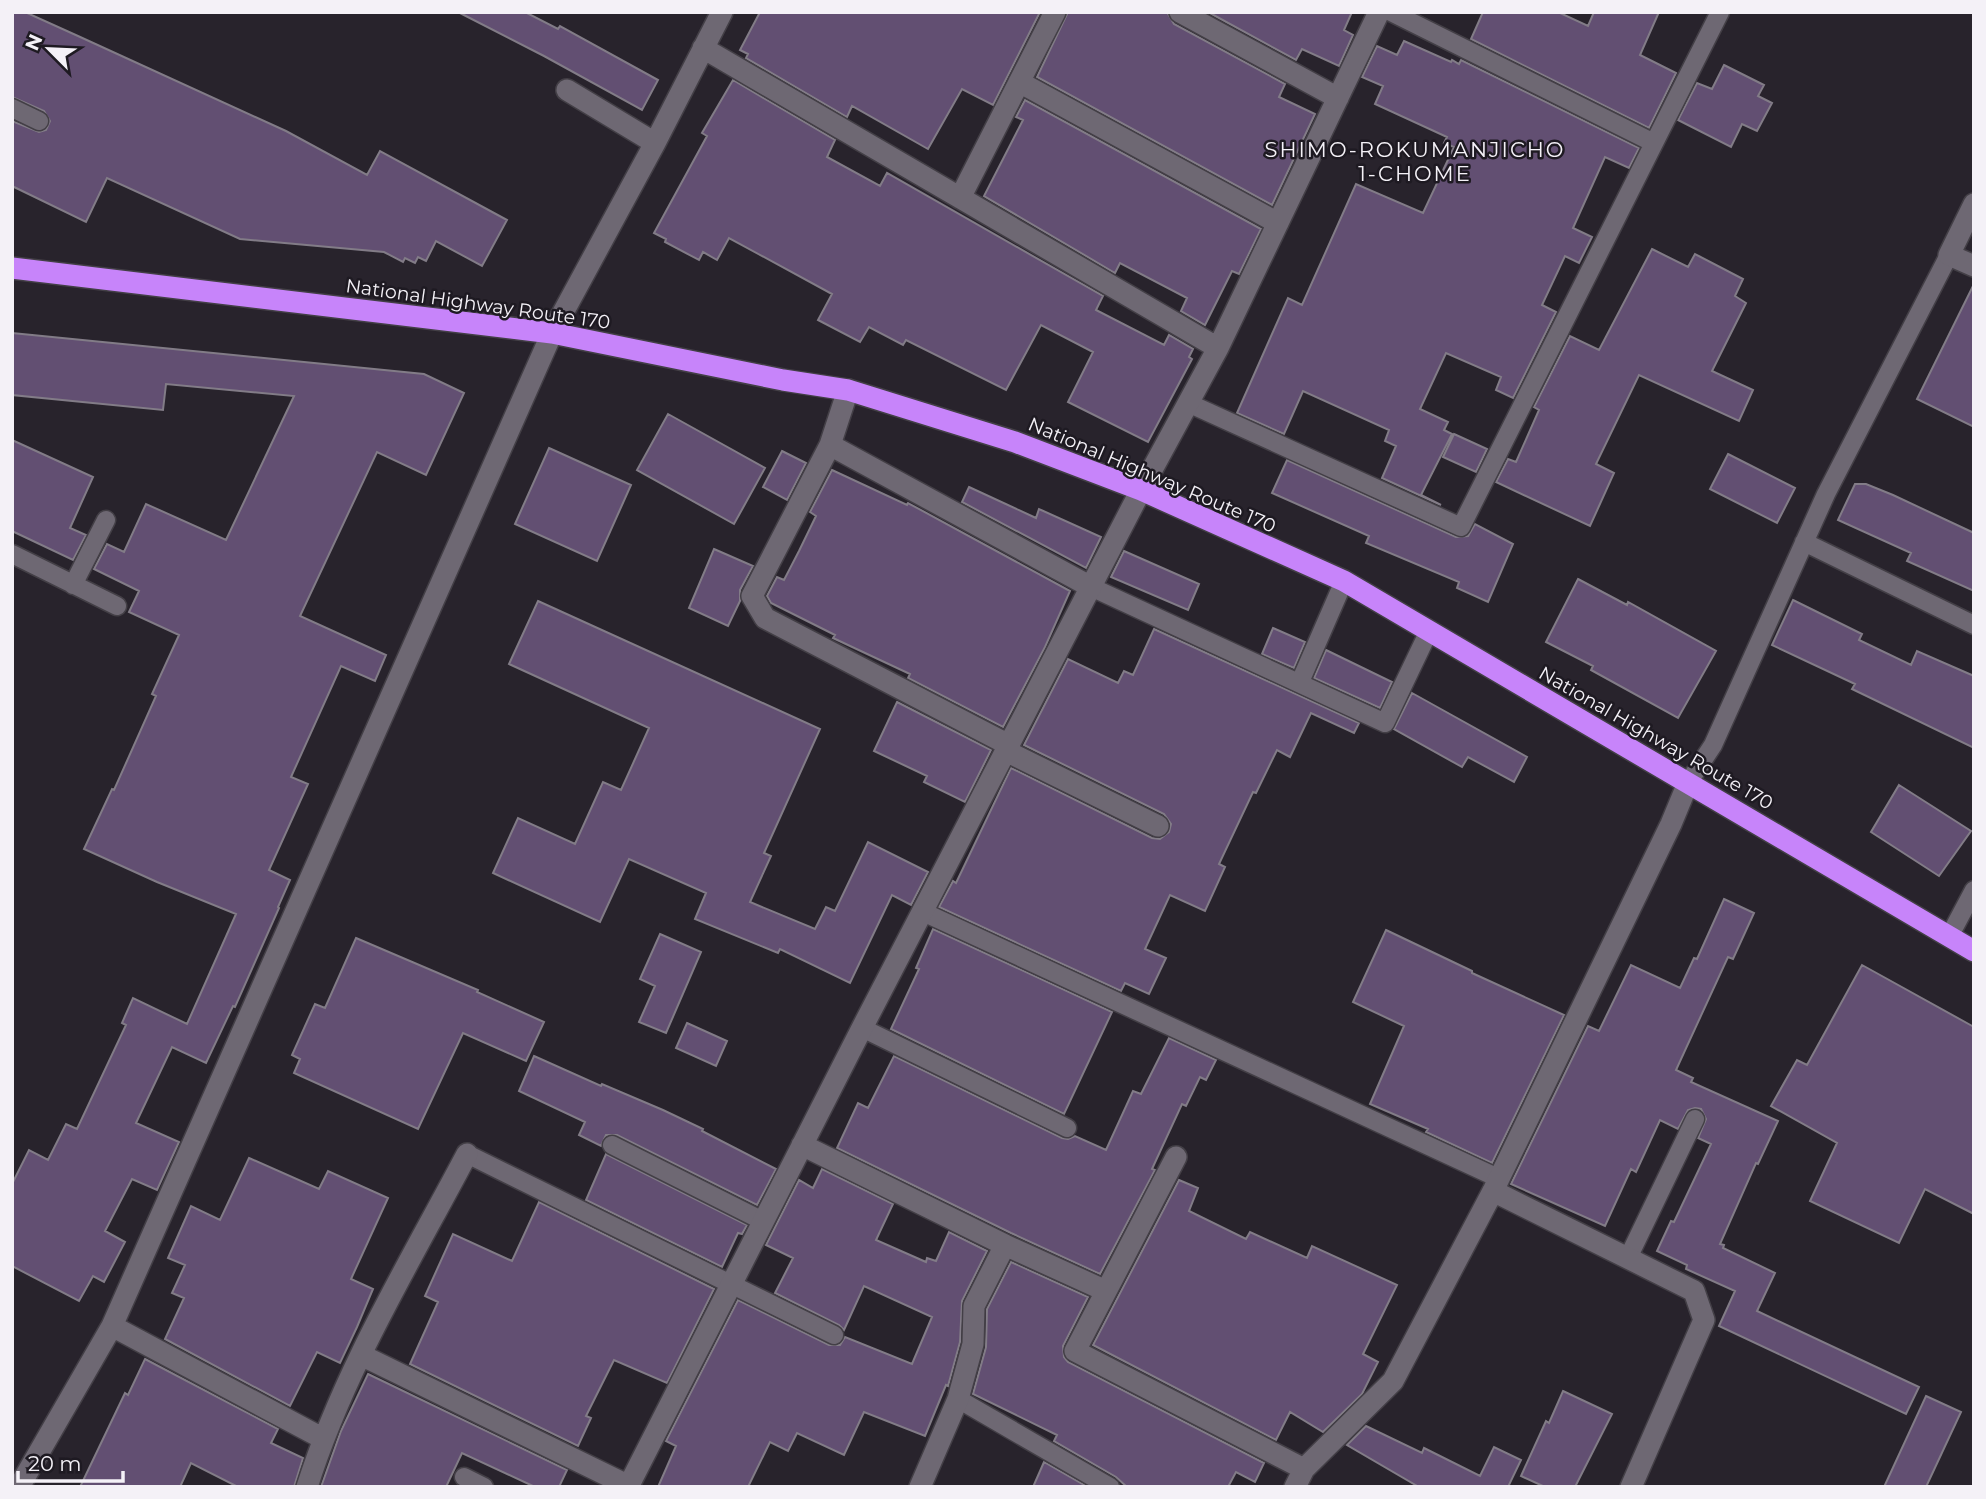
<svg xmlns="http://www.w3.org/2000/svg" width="1986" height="1499" font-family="Montserrat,sans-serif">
<rect width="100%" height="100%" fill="#28232c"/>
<!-- building -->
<path fill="#624f72" stroke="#827c87" stroke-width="2" d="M 12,12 L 25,12 L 78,36 L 286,131 L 367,175 L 380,151 L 507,220 L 482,266 L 436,241 L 426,261 L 418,257 L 415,263 L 405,258 L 403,262 L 384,252 L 240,239 L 107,178 L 86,222 L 12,186 L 12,121 L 39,132 L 46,130 L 50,121 L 44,111 L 12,97 Z
M 458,12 L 525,12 L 558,29 L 560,26 L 658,80 L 642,110 L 544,56 Z
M 760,12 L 1040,12 L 993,105 L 962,89 L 928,149 L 852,106 L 847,117 L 746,58 L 748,54 L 740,50 Z
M 1068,12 L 1167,12 L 1174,24 L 1285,84 L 1279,97 L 1315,114 L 1272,205 L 1037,77 Z
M 1208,12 L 1352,12 L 1344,30 L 1353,35 L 1339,66 L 1302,49 L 1296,60 Z
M 1483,12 L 1558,12 L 1588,26 L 1594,12 L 1659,12 L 1640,55 L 1676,73 L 1649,128 L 1471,39 Z
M 1404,41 L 1451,62 L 1452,60 L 1459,64 L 1461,60 L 1639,148 L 1629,168 L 1605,157 L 1573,228 L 1592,237 L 1579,263 L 1565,256 L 1542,305 L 1556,312 L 1513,398 L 1496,390 L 1501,377 L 1446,353 L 1420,409 L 1448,422 L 1444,430 L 1452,434 L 1421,495 L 1441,505 L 1382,478 L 1396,446 L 1385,441 L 1389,430 L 1303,391 L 1284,434 L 1237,413 L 1288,298 L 1302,305 L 1356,184 L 1423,213 L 1454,147 L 1444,143 L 1447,137 L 1375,104 L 1383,86 L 1362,77 L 1377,46 L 1397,55 Z
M 1724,65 L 1764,85 L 1758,96 L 1772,103 L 1757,131 L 1742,124 L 1731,147 L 1678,120 L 1697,83 L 1712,89 Z
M 733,80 L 835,140 L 827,157 L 880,186 L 887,173 L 1103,296 L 1096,310 L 1164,345 L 1169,335 L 1193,349 L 1189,357 L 1192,359 L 1148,442 L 1068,402 L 1093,352 L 1041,325 L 1006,390 L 906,340 L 903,345 L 869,327 L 860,342 L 818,320 L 832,294 L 729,238 L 717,260 L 703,252 L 699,260 L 665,242 L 666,239 L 654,233 L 707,136 L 702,133 Z
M 1025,100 L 1261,229 L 1239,274 L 1232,271 L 1205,325 L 1181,311 L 1187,298 L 1120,263 L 1115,273 L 984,196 L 1023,120 L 1016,117 Z
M 1652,249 L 1688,267 L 1695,254 L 1743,279 L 1735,296 L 1746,303 L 1712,371 L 1753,390 L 1739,421 L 1639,375 L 1596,464 L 1614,473 L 1590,526 L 1496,482 L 1508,459 L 1516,462 L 1539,410 L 1534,407 L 1570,336 L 1599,350 Z
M 1974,284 L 1974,427 L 1917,399 Z
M 12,333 L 424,374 L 464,393 L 426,475 L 377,452 L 300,616 L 386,655 L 375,681 L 341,666 L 291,777 L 308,784 L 269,870 L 290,880 L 278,907 L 279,908 L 235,1007 L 233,1006 L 206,1063 L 172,1047 L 136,1123 L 179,1142 L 157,1190 L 132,1179 L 105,1231 L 125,1242 L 104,1282 L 93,1276 L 79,1301 L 12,1266 L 12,1184 L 29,1150 L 48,1160 L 66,1124 L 77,1129 L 126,1025 L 122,1023 L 133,998 L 187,1024 L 236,914 L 157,882 L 84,849 L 112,789 L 114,790 L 156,696 L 152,694 L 179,635 L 129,612 L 139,591 L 94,569 L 107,544 L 124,552 L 146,504 L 226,540 L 294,396 L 166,384 L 163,410 L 12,395 Z
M 668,414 L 765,468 L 734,524 L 637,470 Z
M 1454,434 L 1487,449 L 1476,472 L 1443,457 Z
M 12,440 L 93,477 L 70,528 L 86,535 L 73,560 L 12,531 Z
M 549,448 L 631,485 L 597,561 L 515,524 Z
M 782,451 L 806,463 L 787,500 L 763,487 Z
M 1728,454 L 1795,488 L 1777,523 L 1710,489 Z
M 1287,460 L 1456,537 L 1468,536 L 1475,524 L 1513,544 L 1488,602 L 1457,588 L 1459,582 L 1366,543 L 1369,536 L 1272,493 Z
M 832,470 L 907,505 L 908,503 L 1070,591 L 1045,647 L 1003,727 L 908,678 L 910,674 L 833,638 L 835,635 L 771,603 L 767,596 L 777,577 L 784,580 L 799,551 L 816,516 L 810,512 Z
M 1855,484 L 1866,484 L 1893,495 L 1974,533 L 1974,591 L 1907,561 L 1911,553 L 1838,520 Z
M 969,487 L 1036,518 L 1039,509 L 1101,537 L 1086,568 L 962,502 Z
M 714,549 L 753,566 L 740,590 L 740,601 L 728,626 L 689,608 Z
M 1124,551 L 1199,584 L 1188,610 L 1111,577 Z
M 1578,579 L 1627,605 L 1628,602 L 1716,651 L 1678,718 L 1591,670 L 1593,666 L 1546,642 Z
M 1793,600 L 1862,634 L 1859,640 L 1911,665 L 1917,651 L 1974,676 L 1974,748 L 1852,689 L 1855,684 L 1772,645 Z
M 538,601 L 820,729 L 764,853 L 771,856 L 750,902 L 815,929 L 826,907 L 835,911 L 868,842 L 928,872 L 911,905 L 892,895 L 850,983 L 780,949 L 778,953 L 695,919 L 706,893 L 629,859 L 600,922 L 493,873 L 518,818 L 575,844 L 603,782 L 621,790 L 649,728 L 509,664 Z
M 1273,628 L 1305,642 L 1294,668 L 1262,654 Z
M 1154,629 L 1359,723 L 1354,733 L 1311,713 L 1290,757 L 1277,750 L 1256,793 L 1253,792 L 1219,864 L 1225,867 L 1205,911 L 1170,895 L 1145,949 L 1166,958 L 1149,994 L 1125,983 L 1121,991 L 939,907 L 953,881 L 956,883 L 1011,768 L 1152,838 L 1160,839 L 1169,832 L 1171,824 L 1164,814 L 1024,745 L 1068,659 L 1118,683 L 1124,671 L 1133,675 Z
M 1326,650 L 1392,682 L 1380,708 L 1314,678 Z
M 1412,693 L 1527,757 L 1514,782 L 1468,757 L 1462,767 L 1394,729 Z
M 897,702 L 991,750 L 965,802 L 924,782 L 927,776 L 874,751 Z
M 1899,785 L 1971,831 L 1939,876 L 1871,832 Z
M 1724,899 L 1754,913 L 1733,959 L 1728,957 L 1676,1070 L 1693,1078 L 1691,1082 L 1778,1121 L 1758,1164 L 1756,1163 L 1720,1244 L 1724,1245 L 1723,1248 L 1775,1273 L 1757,1311 L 1919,1387 L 1906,1414 L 1719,1326 L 1735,1291 L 1686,1269 L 1687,1265 L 1657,1251 L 1671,1221 L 1674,1222 L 1711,1144 L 1698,1138 L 1706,1119 L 1701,1109 L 1695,1108 L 1688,1110 L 1678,1129 L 1660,1120 L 1636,1172 L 1631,1169 L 1605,1226 L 1511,1184 L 1588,1026 L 1599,1031 L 1631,965 L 1680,988 L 1694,958 L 1697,959 Z
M 933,929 L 1112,1012 L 1064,1114 L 891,1029 L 919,969 L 916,968 Z
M 1386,930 L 1472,971 L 1472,973 L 1564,1015 L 1492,1163 L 1426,1132 L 1428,1129 L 1370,1104 L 1404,1026 L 1353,1002 Z
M 660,934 L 701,952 L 666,1033 L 639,1022 L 655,986 L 640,979 Z
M 356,938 L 478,990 L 477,992 L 544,1022 L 526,1061 L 463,1033 L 418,1129 L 294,1073 L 300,1059 L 292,1055 L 315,1004 L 325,1008 Z
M 1862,965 L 1974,1027 L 1974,1214 L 1925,1189 L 1899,1243 L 1810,1201 L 1837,1143 L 1771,1106 L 1797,1060 L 1807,1065 Z
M 687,1023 L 727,1041 L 716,1066 L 676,1048 Z
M 1169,1038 L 1216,1060 L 1206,1080 L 1200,1077 L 1186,1106 L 1182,1104 L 1152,1169 L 1155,1170 L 1100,1274 L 1011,1233 L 837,1148 L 858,1103 L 868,1108 L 894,1056 L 1062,1138 L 1068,1139 L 1075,1136 L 1106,1150 L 1133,1091 L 1141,1094 Z
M 534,1056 L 601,1086 L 602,1084 L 663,1110 L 703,1129 L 702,1131 L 776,1169 L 757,1205 L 617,1135 L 606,1135 L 601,1146 L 579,1135 L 585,1122 L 519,1091 Z
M 606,1154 L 747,1225 L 742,1234 L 738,1233 L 722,1267 L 586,1200 Z
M 249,1158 L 319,1189 L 328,1171 L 388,1198 L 351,1279 L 373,1289 L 357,1327 L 340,1363 L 317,1352 L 290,1406 L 165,1339 L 184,1298 L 172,1293 L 185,1265 L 168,1258 L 191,1206 L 220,1220 Z
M 822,1169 L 893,1204 L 876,1240 L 926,1262 L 927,1258 L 936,1261 L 949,1232 L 987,1251 L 962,1301 L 960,1342 L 948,1386 L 946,1385 L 925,1436 L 864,1412 L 844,1455 L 797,1433 L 788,1451 L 770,1442 L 748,1487 L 658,1487 L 676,1446 L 666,1441 L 738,1300 L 829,1345 L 840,1345 L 845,1337 L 912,1364 L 932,1317 L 864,1286 L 844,1330 L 839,1325 L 775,1293 L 793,1258 L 766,1245 L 799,1180 L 813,1188 Z
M 1179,1180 L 1198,1188 L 1189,1211 L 1246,1239 L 1250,1232 L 1307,1258 L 1312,1246 L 1397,1285 L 1363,1354 L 1378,1362 L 1362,1394 L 1323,1432 L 1290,1412 L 1276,1440 L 1093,1345 Z
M 539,1202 L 714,1289 L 667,1383 L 614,1360 L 586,1416 L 591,1418 L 578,1446 L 410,1364 L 438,1302 L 425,1296 L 453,1234 L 512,1261 Z
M 1011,1262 L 1088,1297 L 1063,1346 L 1064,1357 L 1068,1362 L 1264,1463 L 1255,1482 L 1236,1472 L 1228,1487 L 1127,1487 L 1116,1477 L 1054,1441 L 1057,1435 L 973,1394 L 986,1347 L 987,1309 Z
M 145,1359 L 278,1429 L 271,1443 L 303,1458 L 294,1487 L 238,1487 L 191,1463 L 180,1487 L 80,1487 L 125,1393 L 128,1395 Z
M 368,1374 L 567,1470 L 559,1487 L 535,1487 L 462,1453 L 446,1487 L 321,1487 L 341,1431 Z
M 1563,1391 L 1612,1414 L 1575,1487 L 1545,1487 L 1521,1476 L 1546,1421 L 1549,1423 Z
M 1926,1396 L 1961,1412 L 1926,1487 L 1884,1487 Z
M 1366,1426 L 1422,1453 L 1424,1448 L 1480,1476 L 1494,1447 L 1521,1460 L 1508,1487 L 1419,1487 L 1347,1445 Z
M 1044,1462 L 1084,1485 L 1083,1487 L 1033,1487 Z"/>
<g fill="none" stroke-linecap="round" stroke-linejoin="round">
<!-- lane casing -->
<g stroke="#433f46" stroke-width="21">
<path id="lane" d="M 1391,12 L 1654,143
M 12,108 L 39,121
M 1188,403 L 1461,527 L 1720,12
M 1804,542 L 1974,625
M 12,554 L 117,606
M 73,585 L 106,520
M 1091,587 L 1385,723 L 1429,631
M 1300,682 L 1344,581
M 1688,783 L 1713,745 L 1826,494 L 1949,255
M 923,912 L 1498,1178
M 1949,937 L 1974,890
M 862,1028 L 1067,1128
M 612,1145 L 763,1221
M 467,1154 L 834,1335
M 1628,1258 L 1695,1119
M 958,1399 L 1110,1487
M 464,1477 L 484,1487"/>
</g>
<!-- street casing -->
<g stroke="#433f46" stroke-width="24">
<path id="street" d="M 1180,12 L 1338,98
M 703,48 L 1218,348
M 1019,82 L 1278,223
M 567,90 L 655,143
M 960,198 L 1055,12
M 1974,204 L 1949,255 L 1974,266
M 848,390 L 830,445 L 752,596 L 765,618 L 1009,745
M 830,445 L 1091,587
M 1006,751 L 1158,826
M 802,1145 L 1005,1245 L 974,1306 L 973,1344 L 958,1399 L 920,1487
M 1176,1157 L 1075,1351 L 1304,1469
M 1493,1191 L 1694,1291 L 1704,1320 L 1631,1487
M 1005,1245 L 1106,1291
M 112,1326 L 322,1438
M 361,1355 L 629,1486
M 19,1487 L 112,1326 L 552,333 L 655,143 L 722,12
M 307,1487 C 344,1370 410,1262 467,1154
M 628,1487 L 862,1028 L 1141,490 L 1218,348 L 1379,12
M 1295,1487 L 1304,1469 L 1393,1381 L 1493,1191 L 1671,824 L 1688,783"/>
</g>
<!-- highway casing -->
<g stroke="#433f46" stroke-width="24">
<path id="highway" d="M 12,268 L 552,333 L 783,380 L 848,390 L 1015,442 L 1141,490 L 1344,581 L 1974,951"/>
</g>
<!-- lane -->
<use href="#lane" stroke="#6e6873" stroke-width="18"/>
<!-- street -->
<use href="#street" stroke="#6e6873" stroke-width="21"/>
<!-- highway -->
<use href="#highway" stroke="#c784fa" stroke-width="21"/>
</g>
<g text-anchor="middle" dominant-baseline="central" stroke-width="5" stroke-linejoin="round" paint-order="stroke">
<!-- street labels -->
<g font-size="19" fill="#f4f1f7" stroke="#1e1a22">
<text transform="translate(478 304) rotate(8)">National Highway Route 170</text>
<text transform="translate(1152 475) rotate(23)">National Highway Route 170</text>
<text transform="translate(1656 738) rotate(30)">National Highway Route 170</text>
</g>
<!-- neighbourhood labels -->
<g font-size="21" letter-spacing="2" fill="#f4f1f7" stroke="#1e1a22">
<text x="1415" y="149">SHIMO-ROKUMANJICHO<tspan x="1415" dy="24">1-CHOME</tspan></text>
</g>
</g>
<!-- border -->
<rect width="1986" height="1499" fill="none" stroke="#f4f1f7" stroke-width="28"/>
<!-- north arrow -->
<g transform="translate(49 49) rotate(294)" stroke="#1e1a22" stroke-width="5" paint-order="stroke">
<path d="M0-5L12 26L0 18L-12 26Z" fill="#f4f1f7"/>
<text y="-10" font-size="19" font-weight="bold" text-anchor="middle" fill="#f4f1f7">N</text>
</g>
<!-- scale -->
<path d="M18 1471v10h105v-10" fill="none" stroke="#f4f1f7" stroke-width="3.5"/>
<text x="28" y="1471" font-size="21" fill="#f4f1f7" stroke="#1e1a22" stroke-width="5" paint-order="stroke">20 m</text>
</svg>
